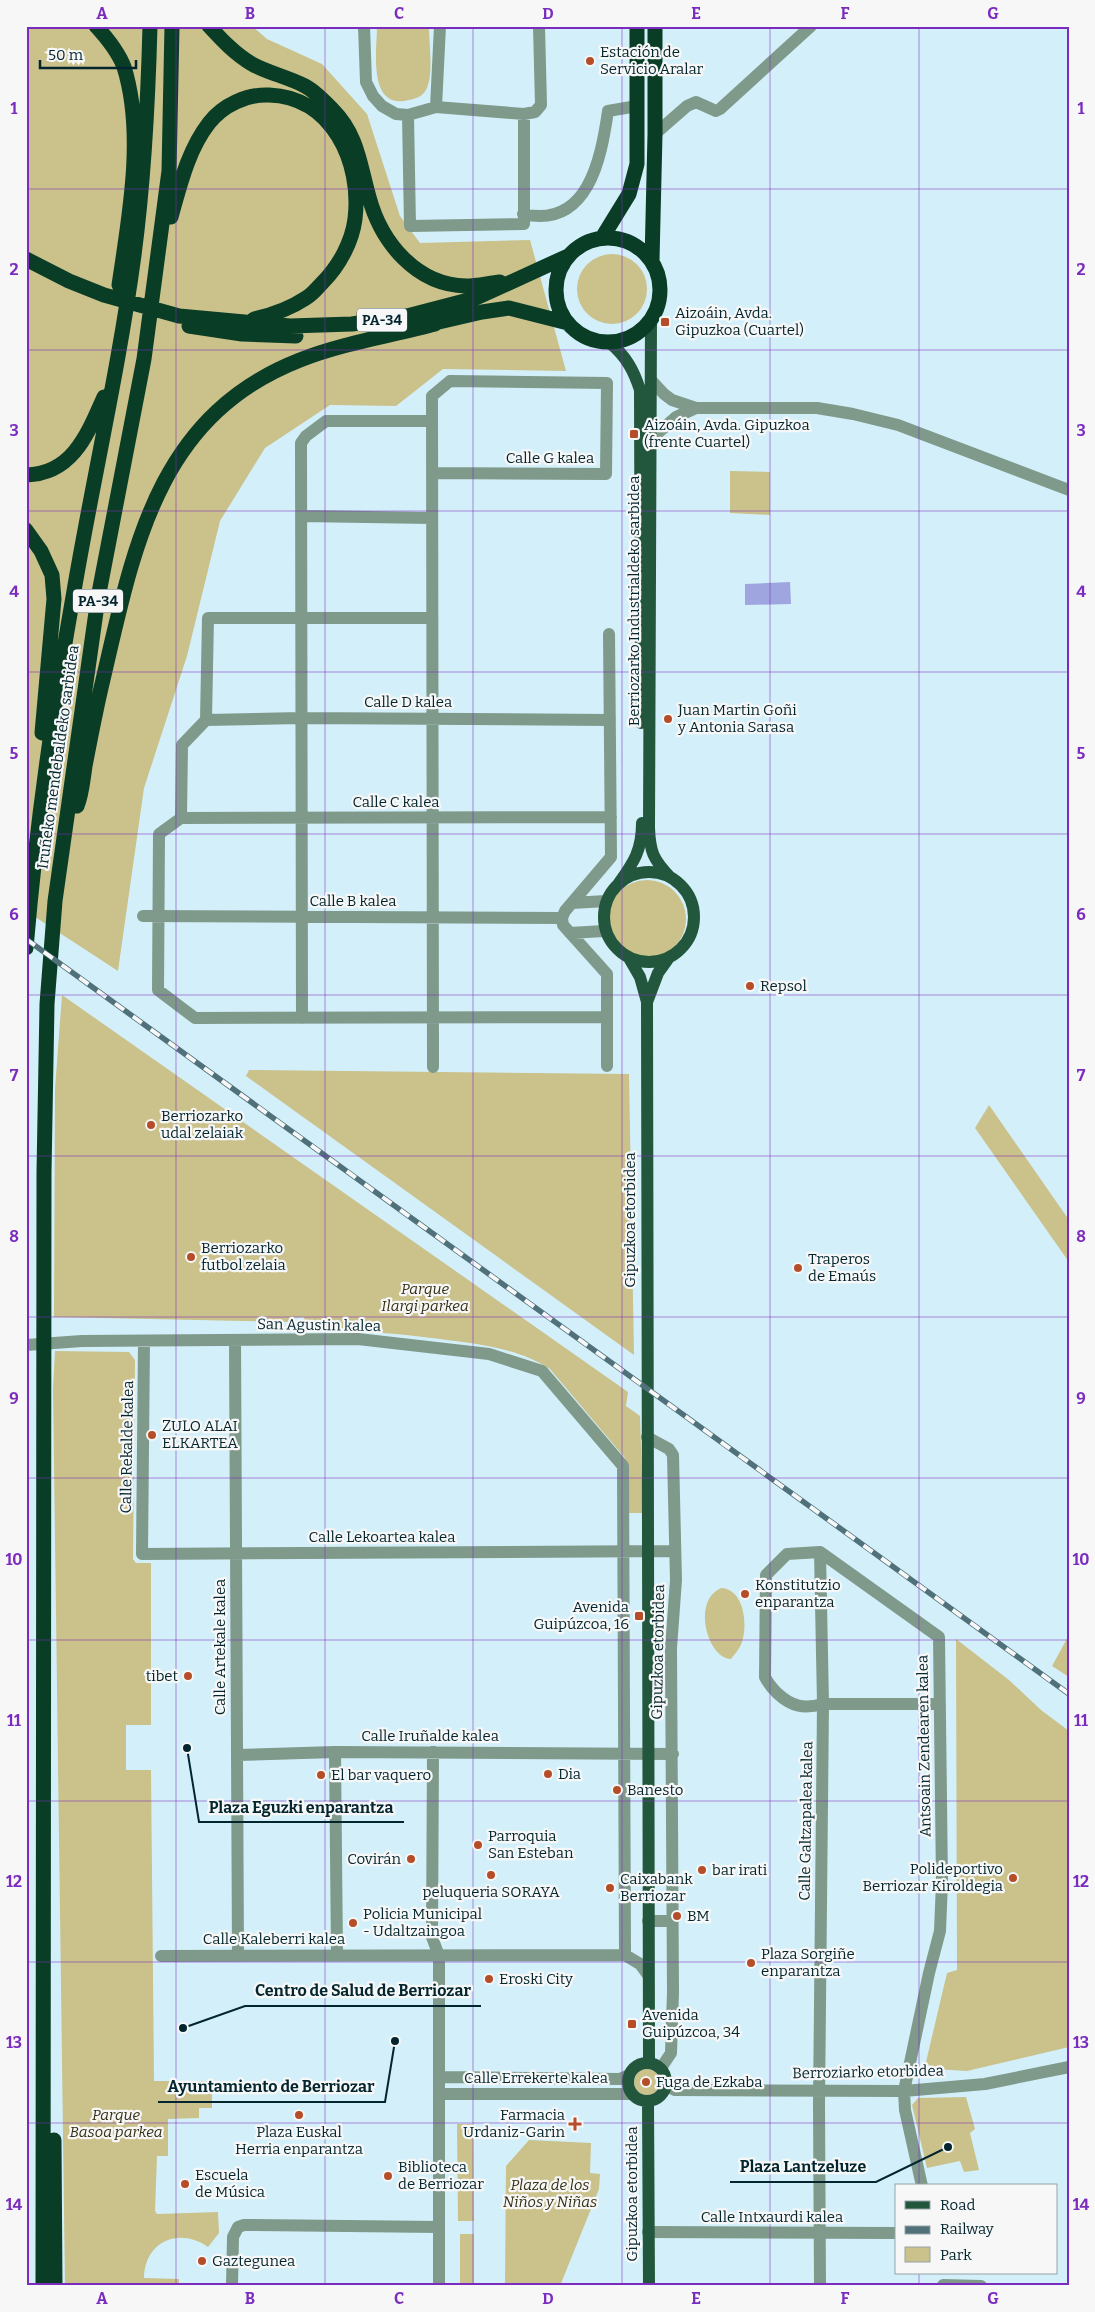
<svg xmlns="http://www.w3.org/2000/svg" width="1095" height="2312" font-family="Bitter,serif">
<rect width="100%" height="100%" fill="#d3f0fa"/>
<!-- green -->
<path fill="#cac18b" d="M 26,26 L 252,26 L 267,39 L 322,64 L 367,114 L 400,216 L 420,243 L 530,240 L 566,371 L 443,369 L 396,406 L 330,405 L 265,448 L 220,521 L 187,656 L 144,788 L 118,971 L 26,911 Z
M 377,26 L 429,26 C 429,42 433,70 428,85 C 425,95 419,98 409,100 C 367,111 377,50 377,26 Z
M577 289a35 35 0 1 1 70 0a35 35 0 1 1-70 0Z
M 730,471 L 770,472 L 770,515 L 730,513 Z
M608 919a39 39 0 1 1 78 0a39 39 0 1 1-78 0Z
M 62,995 L 628,1392 L 626,1406 L 640,1416 L 643,1513 L 627,1513 L 625,1458 L 550,1369 C 519,1348 477,1344 440,1339 C 395,1333 351,1330 305,1330 L 304,1317 L 292,1318 L 292,1322 L 54,1317 L 55,1089 Z
M 249,1070 L 629,1074 L 634,1355 L 246,1076 Z
M 989,1105 L 1069,1220 L 1069,1262 L 975,1128 Z
M 55,1351 L 129,1352 L 135,1360 L 133,1559 L 136,1563 L 151,1563 L 151,1725 L 126,1725 L 126,1770 L 151,1770 L 154,2081 L 212,2081 L 212,2108 L 199,2108 L 199,2118 L 168,2119 L 168,2156 L 157,2156 L 155,2211 L 157,2214 L 218,2212 L 219,2233 L 208,2247 C 179,2227 145,2241 144,2278 L 179,2279 L 179,2286 L 65,2286 L 53,1389 Z
M 721,1588 C 744,1589 748,1624 742,1642 C 740,1648 735,1654 731,1659 C 708,1659 691,1601 721,1588 Z
M 1069,1635 L 1069,1677 L 1052,1666 Z
M 956,1639 L 1009,1680 L 1041,1710 L 1069,1731 L 1069,2047 L 967,2071 L 933,2069 L 926,2062 L 947,1973 L 957,1970 Z
M634 2082a13 13 0 1 1 26 0a13 13 0 1 1-26 0Z
M 966,2097 L 975,2129 L 970,2133 L 979,2170 L 964,2172 L 960,2161 L 927,2168 L 912,2105 L 918,2098 Z
M 457,2124 L 473,2124 L 474,2221 L 458,2221 Z
M 529,2140 L 591,2143 L 590,2173 L 600,2174 L 599,2189 L 560,2286 L 505,2286 L 506,2166 Z
M 460,2234 L 474,2234 L 474,2286 L 460,2286 Z"/>
<!-- water -->
<path fill="#9ea5df" d="M 790,582 L 791,604 L 745,605 L 745,584 Z"/>
<g fill="none" stroke-linecap="round" stroke-linejoin="round">
<!-- minor -->
<path stroke="#7f998a" stroke-width="12" d="M 364,26 L 366,82 L 373,96 L 382,106 L 396,114 L 408,115 L 436,107 L 524,114 L 535,112 L 541,105 L 539,26
M 436,107 L 440,26
M 408,115 L 410,226 L 524,224 L 524,114
M 655,134 L 687,106 L 696,102 L 716,111 L 720,109 L 811,26
M 523,214 C 588,229 601,159 608,111 L 637,106
M 651,380 L 664,394 L 672,400 L 696,408 L 817,408 L 853,414 L 898,425 L 1069,490
M 651,439 L 676,417 L 696,408
M 432,473 L 606,474 L 607,383 L 450,381 L 432,396 L 433,1067
M 301,516 L 432,518
M 432,618 L 208,618 L 206,720 L 182,745 L 181,818 L 159,834 L 158,990 L 195,1018 L 607,1017
M 206,720 L 300,718 L 610,720
M 181,818 L 611,817
M 572,903 L 606,901
M 143,916 L 562,918
M 570,933 L 604,931
M 302,1018 L 301,443 L 306,436 L 326,421 L 431,421
M 607,1066 L 607,974 L 563,925 L 562,918 L 565,911 L 611,857 L 609,634
M 235,1340 L 238,1955
M 144,1341 L 142,1554 L 675,1551
M 26,1345 L 82,1341 L 358,1339 L 489,1354 L 542,1371 L 623,1466 L 625,1955
M 647,1437 L 669,1449 L 673,1455 L 676,1580 L 671,1648 L 673,1992 L 671,2053 L 661,2068
M 335,1752 L 337,1955
M 433,1752 L 432,1937 L 439,1956 L 439,2286
M 237,1755 L 335,1752 L 673,1754
M 648,1921 L 672,1921
M 161,1956 L 625,1955 L 640,1964 L 648,1975
M 440,2077 L 620,2079 L 629,2075
M 666,2086 L 675,2090 L 904,2091 L 985,2084 L 1069,2067
M 440,2094 L 631,2094
M 922,2186 L 905,2110 L 904,2091 L 929,1973 L 940,1931 L 942,1882 L 939,1637 L 820,1552 L 787,1554 L 766,1575 L 765,1677 C 768,1683 772,1688 777,1693 C 792,1707 804,1709 823,1704 L 940,1704
M 648,2232 L 896,2233
M 943,2285 L 981,2286
M 232,2286 L 233,2237 L 238,2227 L 244,2225 L 439,2227
M 820,2286 L 819,2104 L 823,1704 L 820,1552"/>
<!-- major -->
<path stroke="#23573d" stroke-width="12" d="M 651,319 L 649,828 C 650,852 653,859 670,877
M 610,343 C 626,356 634,371 640,390 L 641,723
M604 917a45 45 0 1 1 90 0a45 45 0 1 1-90 0Z
M 619,883 C 634,862 642,850 642,823
M 629,958 L 640,977 L 647,1002
M628 2082a19 19 0 1 1 38 0a19 19 0 1 1-38 0Z
M 649,2063 L 647,1002 L 658,973 L 668,959
M 648,2102 L 649,2286"/>
<!-- highway -->
<path stroke="#093d26" stroke-width="15" d="M 96,26 C 107,38 118,51 124,67 C 145,134 129,217 119,285
M 209,26 C 222,40 235,54 252,64 C 268,73 288,77 305,86 C 315,91 325,102 333,110 C 358,135 360,166 369,197 C 381,242 416,285 466,286 C 477,286 489,283 500,282
M 171,217 C 180,185 188,150 209,123 C 223,105 247,94 269,95 C 332,97 362,162 355,219 C 352,242 339,266 323,282 C 318,287 313,294 306,298 C 291,308 272,315 254,319
M556 290a52 52 0 1 1 104 0a52 52 0 1 1-104 0Z
M 602,238 L 629,194 L 637,164 L 637,26
M 26,259 L 69,281 L 104,295 L 179,316 L 290,326 L 352,324 L 407,316 L 476,298 L 568,256
M 652,261 L 655,134 L 655,26
M 426,325 L 482,312 L 509,308 L 568,323
M 189,326 L 242,334 L 296,336
M 26,475 C 73,474 88,433 104,397
M 26,530 L 41,551 L 52,575 L 54,599 L 42,733
M 77,806 C 82,794 83,779 85,766 C 90,740 95,714 101,688 C 133,553 154,417 300,360 C 343,343 390,336 435,324
M 26,948 C 36,829 53,709 74,591 C 93,479 119,368 134,255 C 144,179 148,103 150,26
M 54,2140 L 55,2286
M 43,2286 L 44,1173 L 47,1004 L 55,901 L 98,598 L 144,359 L 169,171 L 172,26"/>
<!-- rail casing -->
<g stroke="#50717a" stroke-width="5.5">
<path id="rail" d="M 26,939 L 1069,1694"/>
</g>
<!-- rail -->
<use href="#rail" stroke="#f7f7f7" stroke-width="4" stroke-dasharray="11" stroke-linecap="butt"/>
</g>
<!-- grid -->
<path fill="none" stroke="#7b2cbf" stroke-width="1" stroke-opacity="0.55" d="M 176,26 L 176,2286M 325,26 L 325,2286M 473,26 L 473,2286M 622,26 L 622,2286M 770,26 L 770,2286M 919,26 L 919,2186M 26,189 L 1069,189M 26,350 L 1069,350M 26,511 L 1069,511M 26,672 L 1069,672M 26,834 L 1069,834M 26,995 L 1069,995M 26,1156 L 1069,1156M 26,1317 L 1069,1317M 26,1478 L 1069,1478M 26,1640 L 1069,1640M 26,1801 L 1069,1801M 26,1962 L 1069,1962M 26,2123 L 1069,2123M 919,2273 L 919,2286"/>
<!-- markers -->
<g fill="#b54d29" stroke="#f7f7f7" stroke-width="2">
<circle cx="590" cy="61" r="5"/>
<rect x="660" y="317" width="10" height="10" rx="2.5"/>
<rect x="629" y="429" width="10" height="10" rx="2.5"/>
<circle cx="668" cy="719" r="5"/>
<circle cx="750" cy="986" r="5"/>
<circle cx="151" cy="1125" r="5"/>
<circle cx="191" cy="1257" r="5"/>
<circle cx="798" cy="1268" r="5"/>
<circle cx="152" cy="1435" r="5"/>
<circle cx="745" cy="1594" r="5"/>
<rect x="634" y="1611" width="10" height="10" rx="2.5"/>
<circle cx="188" cy="1676" r="5"/>
<circle cx="548" cy="1774" r="5"/>
<circle cx="321" cy="1775" r="5"/>
<circle cx="617" cy="1790" r="5"/>
<circle cx="478" cy="1845" r="5"/>
<circle cx="411" cy="1859" r="5"/>
<circle cx="702" cy="1870" r="5"/>
<circle cx="491" cy="1875" r="5"/>
<circle cx="1013" cy="1878" r="5"/>
<circle cx="610" cy="1888" r="5"/>
<circle cx="677" cy="1916" r="5"/>
<circle cx="353" cy="1923" r="5"/>
<circle cx="751" cy="1963" r="5"/>
<circle cx="489" cy="1979" r="5"/>
<rect x="627" y="2019" width="10" height="10" rx="2.5"/>
<circle cx="646" cy="2082" r="5"/>
<circle cx="299" cy="2115" r="5"/>
<path d="M572.5 2116.5h5v5h5v5h-5v5h-5v-5h-5v-5h5z"/>
<circle cx="388" cy="2176" r="5"/>
<circle cx="185" cy="2184" r="5"/>
<circle cx="202" cy="2261" r="5"/>
</g>
<g text-anchor="middle" dominant-baseline="central" stroke-width="4.5" stroke-linejoin="round" paint-order="stroke">
<!-- shield labels -->
<g fill="#f7f7f7" stroke="#4c646a" stroke-width="1">
<rect x="357" y="308.5" width="50" height="23" rx="4"/>
<rect x="73" y="589.5" width="50" height="23" rx="4"/>
</g>
<g font-size="14" font-weight="bold" fill="#02252e">
<text x="382" y="320">PA-34</text>
<text x="98" y="601">PA-34</text>
</g>
<!-- poi labels -->
<g font-size="15" fill="#02252e" stroke="#f7f7f7" text-anchor="start">
<text x="600" y="52">Estación de<tspan x="600" dy="17">Servicio Aralar</tspan></text>
<text x="675" y="313">Aizoáin, Avda.<tspan x="675" dy="17">Gipuzkoa (Cuartel)</tspan></text>
<text x="644" y="425">Aizoáin, Avda. Gipuzkoa<tspan x="644" dy="17">(frente Cuartel)</tspan></text>
<text x="678" y="710">Juan Martin Goñi<tspan x="678" dy="17">y Antonia Sarasa</tspan></text>
<text x="760" y="986">Repsol</text>
<text x="161" y="1116">Berriozarko<tspan x="161" dy="17">udal zelaiak</tspan></text>
<text x="201" y="1248">Berriozarko<tspan x="201" dy="17">futbol zelaia</tspan></text>
<text x="808" y="1259">Traperos<tspan x="808" dy="17">de Emaús</tspan></text>
<text x="162" y="1426">ZULO ALAI<tspan x="162" dy="17">ELKARTEA</tspan></text>
<text x="755" y="1585">Konstitutzio<tspan x="755" dy="17">enparantza</tspan></text>
<text x="629" y="1607" text-anchor="end">Avenida<tspan x="629" dy="17">Guipúzcoa, 16</tspan></text>
<text x="178" y="1676" text-anchor="end">tibet</text>
<text x="558" y="1774">Dia</text>
<text x="331" y="1775">El bar vaquero</text>
<text x="627" y="1790">Banesto</text>
<text x="488" y="1836">Parroquia<tspan x="488" dy="17">San Esteban</tspan></text>
<text x="401" y="1859" text-anchor="end">Covirán</text>
<text x="1003" y="1869" text-anchor="end">Polideportivo<tspan x="1003" dy="17">Berriozar Kiroldegia</tspan></text>
<text x="712" y="1870">bar irati</text>
<text x="620" y="1879">Caixabank<tspan x="620" dy="17">Berriozar</tspan></text>
<text x="491" y="1892" text-anchor="middle">peluqueria SORAYA</text>
<text x="363" y="1914">Policia Municipal<tspan x="363" dy="17">- Udaltzaingoa</tspan></text>
<text x="687" y="1916">BM</text>
<text x="761" y="1954">Plaza Sorgiñe<tspan x="761" dy="17">enparantza</tspan></text>
<text x="499" y="1979">Eroski City</text>
<text x="642" y="2015">Avenida<tspan x="642" dy="17">Guipúzcoa, 34</tspan></text>
<text x="656" y="2082">Fuga de Ezkaba</text>
<text x="565" y="2115" text-anchor="end">Farmacia<tspan x="565" dy="17">Urdaniz-Garin</tspan></text>
<text x="299" y="2132" text-anchor="middle">Plaza Euskal<tspan x="299" dy="17">Herria enparantza</tspan></text>
<text x="398" y="2167">Biblioteca<tspan x="398" dy="17">de Berriozar</tspan></text>
<text x="195" y="2175">Escuela<tspan x="195" dy="17">de Música</tspan></text>
<text x="212" y="2261">Gaztegunea</text>
</g>
<!-- street labels -->
<g font-size="15" fill="#02252e" stroke="#f7f7f7">
<text x="550" y="458">Calle G kalea</text>
<text transform="translate(634 601) rotate(-90)">Berriozarko Industrialdeko sarbidea</text>
<text x="408" y="702">Calle D kalea</text>
<text transform="translate(58 757) rotate(-82)">Iruñeko mendebaldeko sarbidea</text>
<text x="396" y="802">Calle C kalea</text>
<text x="353" y="901">Calle B kalea</text>
<text transform="translate(630 1220) rotate(-90)">Gipuzkoa etorbidea</text>
<text transform="translate(319 1325) rotate(1)">San Agustin kalea</text>
<text transform="translate(127 1447) rotate(-89)">Calle Rekalde kalea</text>
<text x="382" y="1537">Calle Lekoartea kalea</text>
<text transform="translate(220 1647) rotate(-90)">Calle Artekale kalea</text>
<text transform="translate(658 1652) rotate(-89)">Gipuzkoa etorbidea</text>
<text x="430" y="1736">Calle Iruñalde kalea</text>
<text transform="translate(924 1746) rotate(-91)">Antsoain Zendearen kalea</text>
<text transform="translate(806 1821) rotate(-89)">Calle Galtzapalea kalea</text>
<text x="274" y="1939">Calle Kaleberri kalea</text>
<text transform="translate(868 2072) rotate(-1)">Berroziarko etorbidea</text>
<text x="536" y="2078">Calle Errekerte kalea</text>
<text transform="translate(632 2194) rotate(-90)">Gipuzkoa etorbidea</text>
<text x="772" y="2217">Calle Intxaurdi kalea</text>
</g>
<!-- park labels -->
<g font-size="15" font-style="italic" fill="#353013" stroke="#f7f7f7">
<text x="425" y="1289">Parque<tspan x="425" dy="17">Ilargi parkea</tspan></text>
<text x="116" y="2115">Parque<tspan x="116" dy="17">Basoa parkea</tspan></text>
<text x="550" y="2185">Plaza de los<tspan x="550" dy="17">Niños y Niñas</tspan></text>
</g>
</g>
<!-- callouts -->
<path fill="none" stroke="#02252e" stroke-width="2" d="M187 1748L199 1822H404M183 2028L245 2006H481M395 2041L385 2102H158M948 2147L876 2182H730"/>
<g fill="#02252e" stroke="#f7f7f7" stroke-width="2">
<circle cx="187" cy="1748" r="5"/>
<circle cx="183" cy="2028" r="5"/>
<circle cx="395" cy="2041" r="5"/>
<circle cx="948" cy="2147" r="5"/>
</g>
<g font-size="16" text-anchor="middle" font-weight="bold" fill="#02252e" stroke="#f7f7f7" stroke-width="4.5" stroke-linejoin="round" paint-order="stroke">
<text x="301" y="1813">Plaza Eguzki enparantza</text>
<text x="363" y="1996">Centro de Salud de Berriozar</text>
<text x="271" y="2092">Ayuntamiento de Berriozar</text>
<text x="803" y="2172">Plaza Lantzeluze</text>
</g>
<!-- border -->
<rect width="1095" height="2312" fill="none" stroke="#f7f7f7" stroke-width="55"/>
<!-- legend -->
<rect x="895" y="2184" width="162" height="90" fill="#f7f7f7" stroke="#95a3a7"/>
<rect x="905" y="2201" width="25" height="8" fill="#23573d" stroke="#95a3a7"/>
<text x="940" y="2210" font-size="15" fill="#02252e">Road</text>
<rect x="905" y="2226" width="25" height="8" fill="#50717a" stroke="#95a3a7"/>
<text x="940" y="2234" font-size="15" fill="#02252e">Railway</text>
<rect x="905" y="2247" width="25" height="15" fill="#cac18b" stroke="#95a3a7"/>
<text x="940" y="2260" font-size="15" fill="#02252e">Park</text>
<!-- scale -->
<path d="M40 60v8h96v-8" fill="none" stroke="#02252e" stroke-width="2.5"/>
<text x="48" y="60" font-size="15" fill="#02252e" stroke="#f7f7f7" stroke-width="4" paint-order="stroke">50 m</text>
<rect x="28" y="28" width="1040" height="2256" fill="none" stroke="#7b2cbf" stroke-width="2"/>
<g font-size="16" text-anchor="middle" font-weight="bold" fill="#7b2cbf">
<text x="102" y="19">A</text>
<text x="250" y="19">B</text>
<text x="399" y="19">C</text>
<text x="548" y="19">D</text>
<text x="696" y="19">E</text>
<text x="845" y="19">F</text>
<text x="993" y="19">G</text>
<text x="14" y="114">1</text>
<text x="1081" y="114">1</text>
<text x="14" y="275">2</text>
<text x="1081" y="275">2</text>
<text x="14" y="436">3</text>
<text x="1081" y="436">3</text>
<text x="14" y="597">4</text>
<text x="1081" y="597">4</text>
<text x="14" y="759">5</text>
<text x="1081" y="759">5</text>
<text x="14" y="920">6</text>
<text x="1081" y="920">6</text>
<text x="14" y="1081">7</text>
<text x="1081" y="1081">7</text>
<text x="14" y="1242">8</text>
<text x="1081" y="1242">8</text>
<text x="14" y="1404">9</text>
<text x="1081" y="1404">9</text>
<text x="14" y="1565">10</text>
<text x="1081" y="1565">10</text>
<text x="14" y="1726">11</text>
<text x="1081" y="1726">11</text>
<text x="14" y="1887">12</text>
<text x="1081" y="1887">12</text>
<text x="14" y="2048">13</text>
<text x="1081" y="2048">13</text>
<text x="14" y="2210">14</text>
<text x="1081" y="2210">14</text>
<text x="102" y="2304">A</text>
<text x="250" y="2304">B</text>
<text x="399" y="2304">C</text>
<text x="548" y="2304">D</text>
<text x="696" y="2304">E</text>
<text x="845" y="2304">F</text>
<text x="993" y="2304">G</text>
</g>
</svg>
